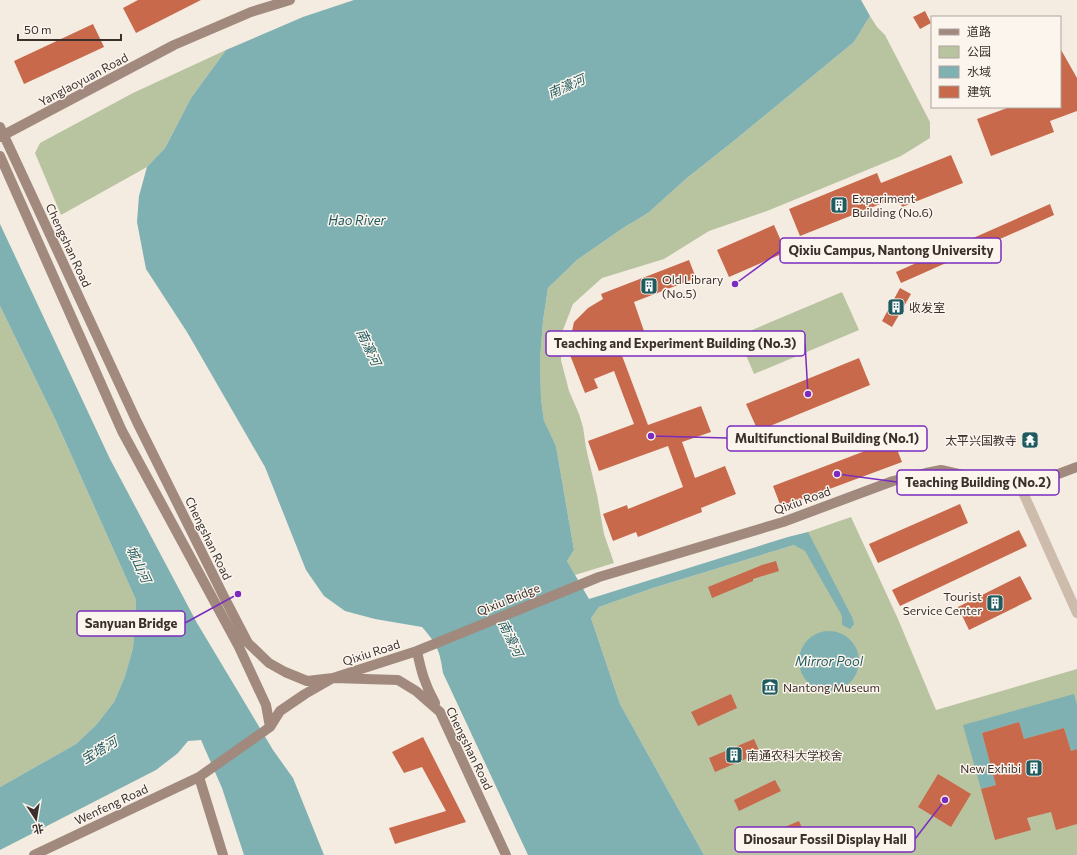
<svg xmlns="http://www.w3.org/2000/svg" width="1077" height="855" font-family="Commissioner,'Noto Sans SC',sans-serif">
<rect width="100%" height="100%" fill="#f4ebe1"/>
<!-- green -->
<path fill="#b8c4a0" d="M 870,16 L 877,27 L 885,35 L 930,122 L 930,138 L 901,156 L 767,211 L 709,231 L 664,259 L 602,278 L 573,304 L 561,335 L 561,360 L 569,391 L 579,414 L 583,427 L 586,448 L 597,495 L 604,534 L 614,563 L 575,575 L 567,561 L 574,550 L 556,446 L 544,422 L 541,399 L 540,360 L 543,321 L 548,288 L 577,260 L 623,228 L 648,213 L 687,178 L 735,140 L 854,42 Z
M 226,50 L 191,98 L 165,148 L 147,167 L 61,215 L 35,153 L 40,143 L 133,93 Z
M 842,292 L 859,330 L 754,374 L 738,336 Z
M 0,306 L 56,421 L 136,600 L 133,648 L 125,676 L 114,702 L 96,725 L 76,744 L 0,787 Z
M 851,517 L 898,619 L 936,710 L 1077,669 L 1077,855 L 704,855 L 620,704 L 591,618 L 599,607 L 653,588 L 794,545 L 808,532 Z"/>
<!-- water -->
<path fill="#7fb0b2" d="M 354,0 L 861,0 L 870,16 L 854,42 L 735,140 L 687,178 L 648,213 L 623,228 L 577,260 L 548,288 L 543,321 L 540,360 L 541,399 L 544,421 L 556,446 L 574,550 L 567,561 L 589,599 L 788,537 L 808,532 L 852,617 L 854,624 L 850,629 L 842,625 L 842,618 L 841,614 L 805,551 L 794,545 L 653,588 L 599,607 L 591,618 L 620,704 L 704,855 L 528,855 L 443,673 C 440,651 437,644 422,627 L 375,619 L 345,611 L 324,596 L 306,570 L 265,467 L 187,332 L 146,269 L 137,222 L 139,196 L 147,167 L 165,148 L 191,98 L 226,50 L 303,17 Z
M 0,224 L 110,459 L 197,623 L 273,750 L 293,778 L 324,855 L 244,855 L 222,788 L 201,740 L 188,741 L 178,753 L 156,770 L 0,850 L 0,787 L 76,744 L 96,725 L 114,702 L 125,676 L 133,648 L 136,600 L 56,421 L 0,306 Z
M799 661a30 30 0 1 1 60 0a30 30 0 1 1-60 0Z
M 1074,694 L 1077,705 L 1077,749 L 1071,751 L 1064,728 L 1024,739 L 1019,722 L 982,733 L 996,785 L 981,789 L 963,725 Z"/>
<!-- building -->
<path fill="#c8694b" d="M 138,0 L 201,0 L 136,33 L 123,8 Z
M 925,11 L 931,23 L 920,29 L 913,17 Z
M 93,24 L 104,47 L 24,84 L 14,61 Z
M 1060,48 L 1077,78 L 1077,111 L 1050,121 L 1054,132 L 991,156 L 977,119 L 1010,107 L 1060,107 Z
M 951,155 L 963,183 L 902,207 L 898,197 L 800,236 L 789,209 L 877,173 L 881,183 Z
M 1050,204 L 1054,215 L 901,283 L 896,272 Z
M 774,225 L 786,252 L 729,277 L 717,250 Z
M 689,260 L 696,278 L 634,302 L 645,334 L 618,345 L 648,425 L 701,406 L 711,432 L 682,442 L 695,478 L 725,466 L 736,494 L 701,508 L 702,512 L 638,537 L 636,532 L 613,541 L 603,514 L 627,505 L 628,509 L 683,487 L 668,446 L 599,471 L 588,441 L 634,424 L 614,371 L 594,379 L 598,388 L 585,393 L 568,350 L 574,322 L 588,308 L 603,299 L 601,294 Z
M 900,288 L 911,294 L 892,327 L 882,321 Z
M 859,358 L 870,385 L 758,431 L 746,404 Z
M 889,429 L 902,462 L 781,507 L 773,486 L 865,451 L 861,440 Z
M 960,504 L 968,523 L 878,563 L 869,544 Z
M 1019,530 L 1027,546 L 900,606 L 892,590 Z
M 776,561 L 779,571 L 753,579 L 753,581 L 712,598 L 708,587 L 762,565 Z
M 1020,576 L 1032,599 L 969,630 L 958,607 Z
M 731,694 L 737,708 L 698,726 L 691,712 Z
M 1019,722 L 1024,739 L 1064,728 L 1071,751 L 1077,749 L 1077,824 L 1056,830 L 1051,812 L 1027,818 L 1031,830 L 995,840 L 981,789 L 996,785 L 982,733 Z
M 423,737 L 466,822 L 395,844 L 389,828 L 446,811 L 422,767 L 404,773 L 392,752 Z
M 754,739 L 760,753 L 715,772 L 709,758 Z
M 938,774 L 971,794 L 951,827 L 918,807 Z
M 775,780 L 781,791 L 739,811 L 734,800 Z
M 799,821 L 805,835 L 786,844 L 780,829 Z"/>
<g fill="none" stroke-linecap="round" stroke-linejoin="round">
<!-- street -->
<path stroke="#cdbbac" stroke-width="10" d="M 1021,488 L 1077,613"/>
<!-- secondary -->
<path stroke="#a18a7d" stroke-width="10" d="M 0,127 L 137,422 L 225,599 L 248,643 L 269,663 L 285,672 L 307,681 L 333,678 L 398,680 L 416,691 L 440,712 L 506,855
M 0,137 L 174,45 L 251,12 L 290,0
M 0,156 L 122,431 L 238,645 L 266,705 L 270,727
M 417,651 C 421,671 425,685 435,703
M 199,777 L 223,855
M 34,855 L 199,777 L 270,727 L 280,711 L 305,694 L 333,678 L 417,651 L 599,577 L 783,522 L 893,481 L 926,473 L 941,470 L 1021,488 L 1077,467"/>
</g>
<!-- icons -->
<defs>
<g id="building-square" transform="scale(0.9)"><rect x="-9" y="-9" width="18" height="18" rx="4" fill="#1f5a5e" stroke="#fbf5ee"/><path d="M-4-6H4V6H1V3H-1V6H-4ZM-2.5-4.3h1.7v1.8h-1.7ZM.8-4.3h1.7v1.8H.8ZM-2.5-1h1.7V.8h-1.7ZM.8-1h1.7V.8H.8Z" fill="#fff"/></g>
<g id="temple-square" transform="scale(0.9)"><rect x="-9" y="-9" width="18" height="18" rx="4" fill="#1f5a5e" stroke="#fbf5ee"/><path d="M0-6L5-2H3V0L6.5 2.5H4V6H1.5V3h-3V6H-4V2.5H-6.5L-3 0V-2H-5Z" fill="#fff"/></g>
<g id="museum-square" transform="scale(0.9)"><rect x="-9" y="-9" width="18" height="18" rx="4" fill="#1f5a5e" stroke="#fbf5ee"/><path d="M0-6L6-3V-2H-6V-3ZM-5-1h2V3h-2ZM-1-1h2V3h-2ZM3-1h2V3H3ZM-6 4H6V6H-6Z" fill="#fff"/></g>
</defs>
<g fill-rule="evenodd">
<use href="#building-square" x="839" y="205"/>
<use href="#building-square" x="649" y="286"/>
<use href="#building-square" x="896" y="307"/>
<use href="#temple-square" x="1030" y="440"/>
<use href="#building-square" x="995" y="603"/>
<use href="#museum-square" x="770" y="687"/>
<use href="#building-square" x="734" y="755"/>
<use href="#building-square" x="1034" y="768"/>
</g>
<g text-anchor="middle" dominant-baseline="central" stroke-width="3" stroke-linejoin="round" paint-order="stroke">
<!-- street labels -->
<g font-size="12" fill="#3b302b" stroke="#fbf5ee">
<text transform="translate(83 79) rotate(-28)">Yanglaoyuan Road</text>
<text transform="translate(69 245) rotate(65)">Chengshan Road</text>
<text transform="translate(802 500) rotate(-20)">Qixiu Road</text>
<text transform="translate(209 538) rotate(64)">Chengshan Road</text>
<text transform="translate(508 599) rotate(-22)">Qixiu Bridge</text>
<text transform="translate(371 652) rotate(-18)">Qixiu Road</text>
<text transform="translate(470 748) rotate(64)">Chengshan Road</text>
<text transform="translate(111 804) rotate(-25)">Wenfeng Road</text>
</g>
<!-- poi labels -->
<g font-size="12" fill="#3b302b" stroke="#fbf5ee" text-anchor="start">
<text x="852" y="198">Experiment<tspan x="852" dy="14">Building (No.6)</tspan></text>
<text x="662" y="279">Old Library<tspan x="662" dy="14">(No.5)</tspan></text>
<text x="909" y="307">收发室</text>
<text x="1017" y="440" text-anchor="end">太平兴国教寺</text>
<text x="982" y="596" text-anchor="end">Tourist<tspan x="982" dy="14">Service Center</tspan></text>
<text x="783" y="687">Nantong Museum</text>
<text x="747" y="755">南通农科大学校舍</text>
<text x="1021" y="768" text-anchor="end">New Exhibi</text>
</g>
<!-- water labels -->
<g font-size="13" font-style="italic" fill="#1f5a5e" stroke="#fbf5ee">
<text transform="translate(566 86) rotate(-24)">南濠河</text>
<text x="357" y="220">Hao River</text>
<text transform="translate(369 347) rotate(65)">南濠河</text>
<text transform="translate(139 564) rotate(65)">城山河</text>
<text transform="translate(511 638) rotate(64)">南濠河</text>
<text x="829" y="661">Mirror Pool</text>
<text transform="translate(99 750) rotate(-31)">宝塔河</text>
</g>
</g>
<!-- callouts -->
<path fill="none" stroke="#7b2cbf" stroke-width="1.5" d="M735 284L780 251M808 394L805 343M651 436L727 438M837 474L897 482M238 594L185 623M945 800L915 839"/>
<g fill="#7b2cbf" stroke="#fbf5ee" stroke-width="1.5">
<circle cx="735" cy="284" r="4"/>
<circle cx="808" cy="394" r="4"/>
<circle cx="651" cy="436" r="4"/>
<circle cx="837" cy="474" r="4"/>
<circle cx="238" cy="594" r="4"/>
<circle cx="945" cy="800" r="4"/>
</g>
<g fill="#fbf5ee" stroke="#7b2cbf" stroke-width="1.5">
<rect x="780" y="238" width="221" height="25" rx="4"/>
<rect x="546" y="331" width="259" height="25" rx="4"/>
<rect x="727" y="426" width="200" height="25" rx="4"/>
<rect x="897" y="470" width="162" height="25" rx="4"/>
<rect x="77" y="611" width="108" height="25" rx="4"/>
<rect x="735" y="827" width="180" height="25" rx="4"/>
</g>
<g font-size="13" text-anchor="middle" font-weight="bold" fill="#3b302b">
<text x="891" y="255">Qixiu Campus, Nantong University</text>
<text x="675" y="348">Teaching and Experiment Building (No.3)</text>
<text x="827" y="443">Multifunctional Building (No.1)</text>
<text x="978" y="487">Teaching Building (No.2)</text>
<text x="131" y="628">Sanyuan Bridge</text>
<text x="825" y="844">Dinosaur Fossil Display Hall</text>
</g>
<!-- legend -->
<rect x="931" y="16" width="130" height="92" fill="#fbf5ee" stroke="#aea6a0"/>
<rect x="939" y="29" width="20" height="6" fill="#a18a7d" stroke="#aea6a0"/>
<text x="967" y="36" font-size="12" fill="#3b302b">道路</text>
<rect x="939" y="46" width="20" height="12" fill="#b8c4a0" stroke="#aea6a0"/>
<text x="967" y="56" font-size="12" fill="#3b302b">公园</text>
<rect x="939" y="66" width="20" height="12" fill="#7fb0b2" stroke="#aea6a0"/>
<text x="967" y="76" font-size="12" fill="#3b302b">水域</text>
<rect x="939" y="86" width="20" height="12" fill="#c8694b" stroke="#aea6a0"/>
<text x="967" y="96" font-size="12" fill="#3b302b">建筑</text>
<!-- north arrow -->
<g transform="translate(36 819) rotate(168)" stroke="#fbf5ee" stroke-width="3" paint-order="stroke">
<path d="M0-3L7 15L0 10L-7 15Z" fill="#3b302b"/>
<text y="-6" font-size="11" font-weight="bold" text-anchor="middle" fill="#3b302b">北</text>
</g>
<!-- scale -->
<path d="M18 34v6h103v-6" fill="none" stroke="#3b302b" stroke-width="2"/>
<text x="24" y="34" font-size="12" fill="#3b302b" stroke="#fbf5ee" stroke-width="3" paint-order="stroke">50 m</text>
</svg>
